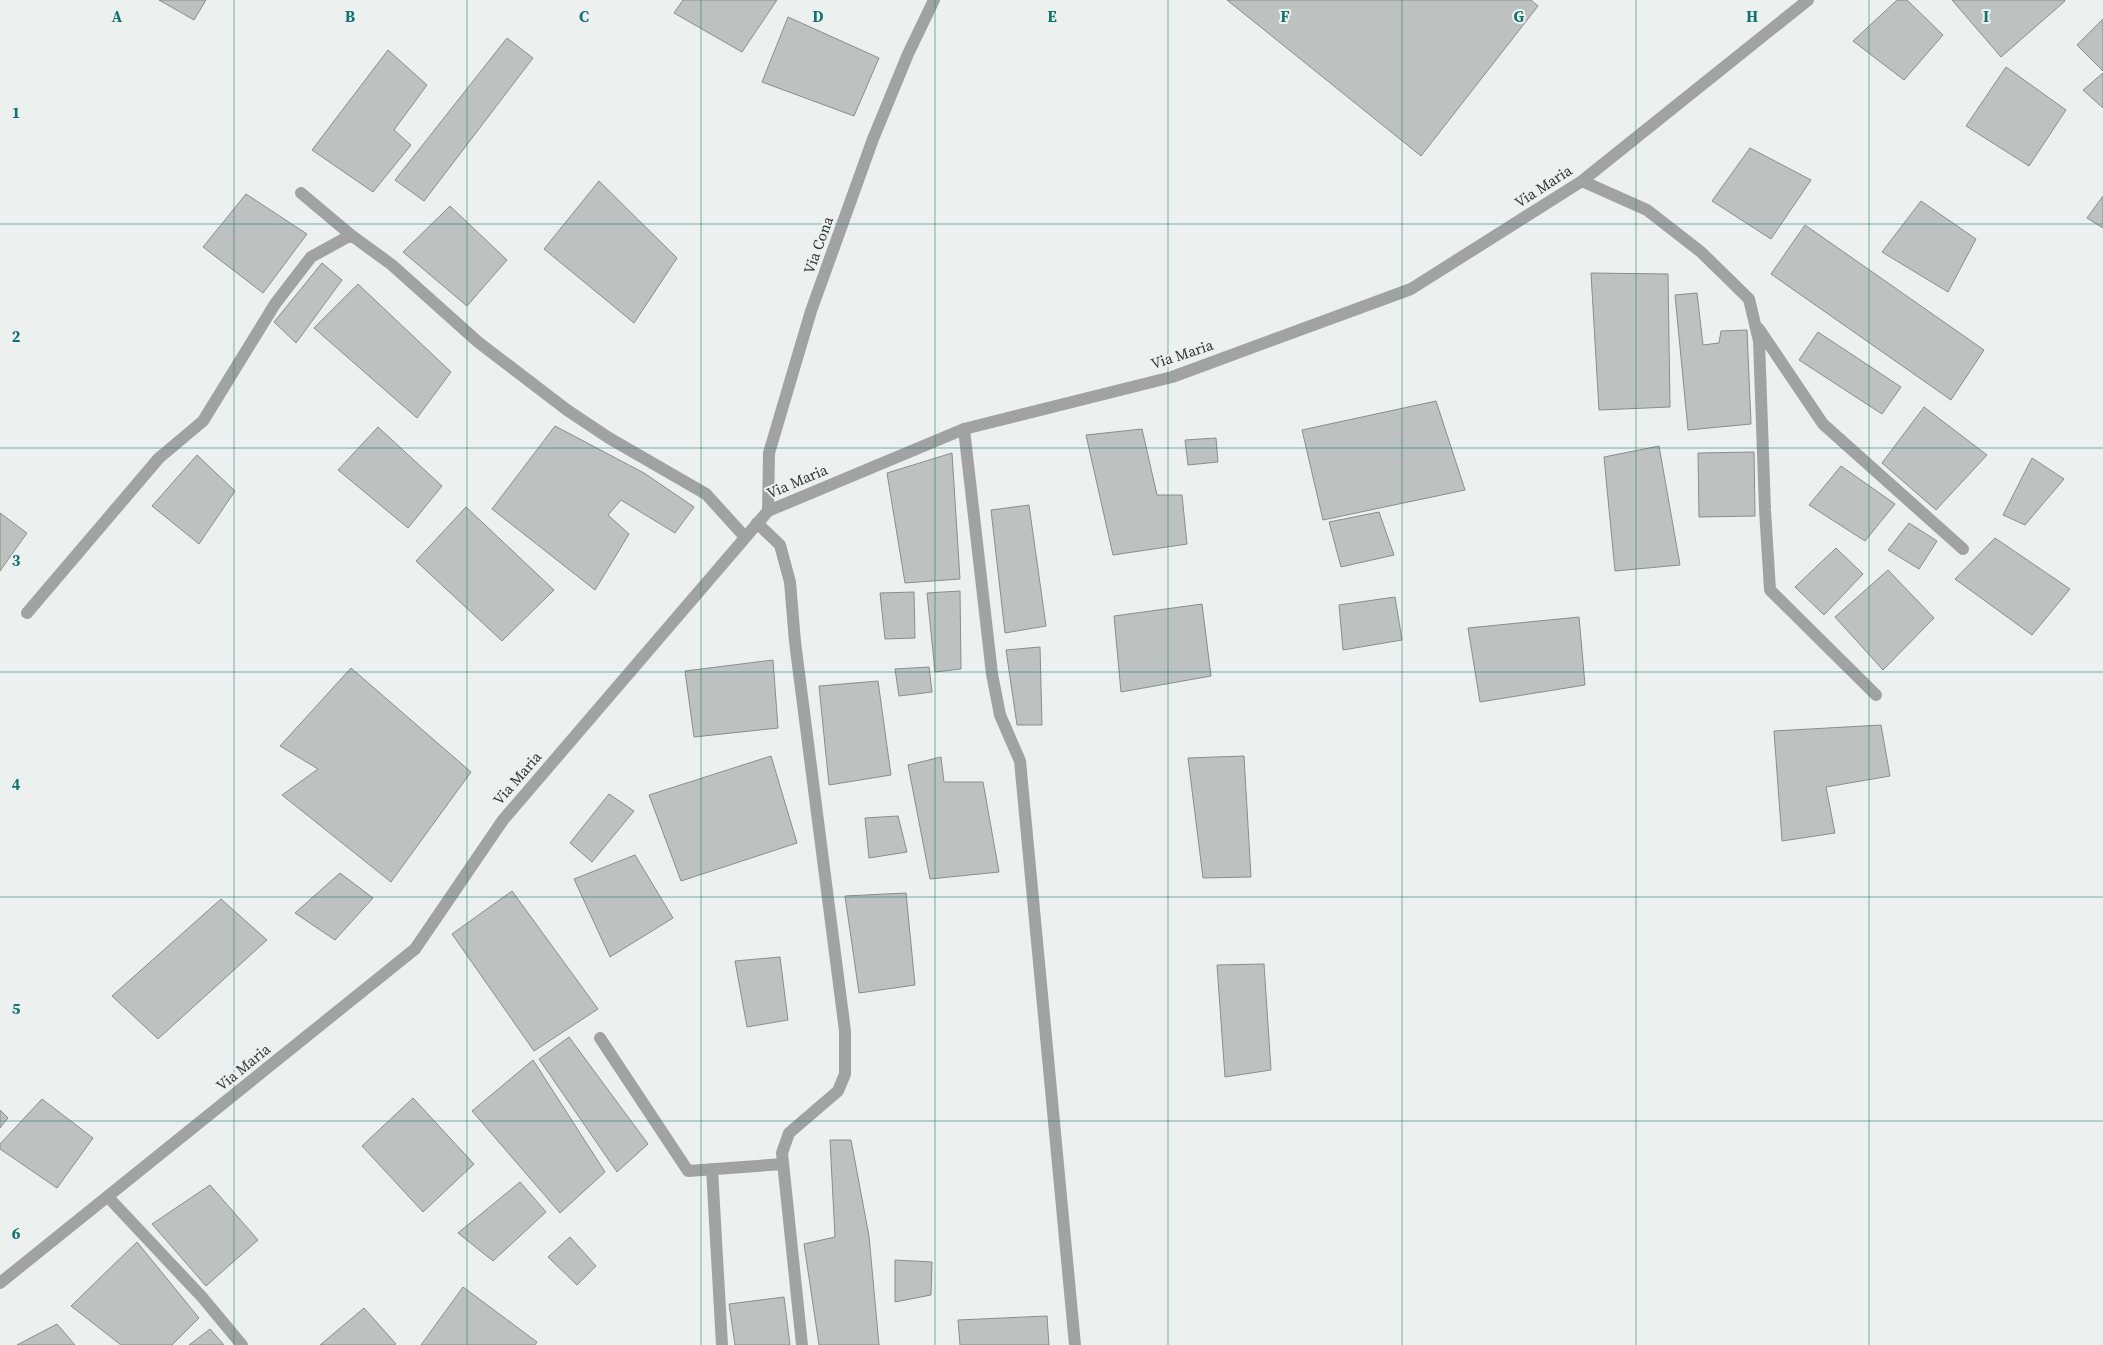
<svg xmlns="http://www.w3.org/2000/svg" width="2103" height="1345" font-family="'Source Serif 4',serif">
<rect width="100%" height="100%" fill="#ecf1f0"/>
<!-- building -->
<path fill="#bdc2c1" stroke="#898e8d" d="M 159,0 L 206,0 L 194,20 Z
M 683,0 L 777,0 L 742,52 L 674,13 Z
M 1227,0 L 1531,0 L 1538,6 L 1421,156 Z
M 1897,0 L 1907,0 L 1943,35 L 1904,80 L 1853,41 Z
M 1952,0 L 2064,0 L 2065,1 L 2001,57 Z
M 788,17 L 879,58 L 854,116 L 762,82 Z
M 2103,19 L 2103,71 L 2077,45 Z
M 507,38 L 533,58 L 424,201 L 395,180 Z
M 388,50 L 427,85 L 394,130 L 411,145 L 373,192 L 312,150 Z
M 2006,67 L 2066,110 L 2029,166 L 1966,126 Z
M 2103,73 L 2103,108 L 2083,90 Z
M 1750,148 L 1811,180 L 1771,239 L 1712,201 Z
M 599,181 L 677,258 L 634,323 L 544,249 Z
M 246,194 L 307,234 L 263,293 L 203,247 Z
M 2103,196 L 2103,228 L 2087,218 Z
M 1921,201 L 1976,239 L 1948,292 L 1882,252 Z
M 450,206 L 507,260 L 467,306 L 403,252 Z
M 1805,225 L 1984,350 L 1951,400 L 1771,274 Z
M 322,263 L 342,280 L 296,343 L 274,322 Z
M 1591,273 L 1668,274 L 1670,407 L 1599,410 Z
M 358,284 L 451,372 L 417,418 L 314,328 Z
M 1697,293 L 1703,345 L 1719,343 L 1721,331 L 1747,330 L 1751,424 L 1688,430 L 1675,295 Z
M 1818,332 L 1901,387 L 1882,414 L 1799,360 Z
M 1436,401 L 1465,490 L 1323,520 L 1302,430 Z
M 1924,407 L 1987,455 L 1936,510 L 1882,463 Z
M 555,426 L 644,473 L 694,507 L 675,533 L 621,500 L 608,515 L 629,534 L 595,590 L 492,509 Z
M 378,427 L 442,486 L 408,528 L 338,470 Z
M 1142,429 L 1157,495 L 1182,495 L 1187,544 L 1113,555 L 1086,435 Z
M 1216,438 L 1218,462 L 1188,465 L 1185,440 Z
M 1659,446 L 1680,565 L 1615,571 L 1604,457 Z
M 1754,452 L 1755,516 L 1699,517 L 1698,453 Z
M 952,453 L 960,579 L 905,583 L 887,473 Z
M 197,455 L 235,491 L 199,544 L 152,506 Z
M 2032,458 L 2064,479 L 2025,525 L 2003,515 Z
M 1841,466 L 1895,504 L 1865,541 L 1809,505 Z
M 1029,505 L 1046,626 L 1005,633 L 991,510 Z
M 466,507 L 554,590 L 502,641 L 416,561 Z
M 1379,512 L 1394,555 L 1341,567 L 1329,522 Z
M 0,513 L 27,533 L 0,571 Z
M 1909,523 L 1937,541 L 1919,569 L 1888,550 Z
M 1995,538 L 2070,589 L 2032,635 L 1955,579 Z
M 1836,548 L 1863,574 L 1824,615 L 1795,587 Z
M 1888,570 L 1934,618 L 1883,670 L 1835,617 Z
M 960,591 L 961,669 L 935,672 L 927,593 Z
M 914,592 L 915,638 L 885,639 L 880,593 Z
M 1395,597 L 1402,640 L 1343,650 L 1339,605 Z
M 1202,604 L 1211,676 L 1121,692 L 1114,616 Z
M 1579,617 L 1585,685 L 1480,702 L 1468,628 Z
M 1040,647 L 1042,725 L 1017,725 L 1006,650 Z
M 773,660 L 778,728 L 694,737 L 685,671 Z
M 929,667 L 932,692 L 899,696 L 895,669 Z
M 351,668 L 471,772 L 391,882 L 282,795 L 318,769 L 280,746 Z
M 878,681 L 891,775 L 829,785 L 819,686 Z
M 1881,725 L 1890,776 L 1826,787 L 1835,833 L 1782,841 L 1774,731 Z
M 771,756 L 797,843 L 681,881 L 649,795 Z
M 1244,756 L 1251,877 L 1203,878 L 1188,758 Z
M 941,757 L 944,782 L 983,782 L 999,872 L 930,879 L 908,765 Z
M 609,794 L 634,811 L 592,862 L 570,843 Z
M 898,816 L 907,852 L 869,858 L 865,818 Z
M 635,855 L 673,918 L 610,957 L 574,879 Z
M 340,873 L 373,898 L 335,940 L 295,913 Z
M 512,891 L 598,1009 L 534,1051 L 452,934 Z
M 906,893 L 915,985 L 859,993 L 845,896 Z
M 221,899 L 267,940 L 158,1039 L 112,996 Z
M 780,957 L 788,1020 L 747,1027 L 735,961 Z
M 1264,964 L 1271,1070 L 1225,1077 L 1217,965 Z
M 569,1037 L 648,1144 L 617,1172 L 539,1059 Z
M 533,1060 L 605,1172 L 560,1213 L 472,1111 Z
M 413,1098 L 474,1164 L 423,1212 L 362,1146 Z
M 42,1099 L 93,1138 L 57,1188 L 0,1149 L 0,1144 Z
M 0,1110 L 8,1118 L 0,1128 Z
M 830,1140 L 851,1140 L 869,1236 L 879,1345 L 819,1345 L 804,1244 L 835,1237 Z
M 520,1182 L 546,1212 L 493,1261 L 458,1233 Z
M 210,1185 L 258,1240 L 206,1286 L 152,1224 Z
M 570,1237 L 596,1266 L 577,1285 L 548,1257 Z
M 137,1242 L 199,1318 L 172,1345 L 121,1345 L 71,1306 Z
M 895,1260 L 932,1262 L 931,1295 L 895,1302 Z
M 463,1287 L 537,1342 L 535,1345 L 421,1345 Z
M 784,1297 L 790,1345 L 735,1345 L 729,1304 Z
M 364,1308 L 396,1344 L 394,1345 L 320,1345 Z
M 1047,1316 L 1049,1345 L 960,1345 L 958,1320 Z
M 57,1324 L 75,1345 L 17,1345 Z
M 210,1329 L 224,1345 L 189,1345 Z"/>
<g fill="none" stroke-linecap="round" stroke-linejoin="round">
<!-- service -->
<path stroke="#a1a3a2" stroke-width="12" d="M 1582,181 L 1647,210 L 1701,252 L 1749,299 L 1759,341 L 1765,510 L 1770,590 L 1876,695
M 301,193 L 351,235 L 392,265 L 478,342 L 567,410 L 609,438 L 706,494 L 745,537
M 1759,329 L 1823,424 L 1963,549
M 964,429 L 992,674 L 1000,715 L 1020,761 L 1075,1345
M 757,523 L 780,545 L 790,582 L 795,642 L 845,1031 L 845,1074 L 838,1091 L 789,1133 L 782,1153 L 802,1345
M 27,613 L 159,458 L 203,421 L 275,304 L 311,257 L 351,235
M 600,1038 L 688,1171 L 783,1164
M 712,1169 L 722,1345
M 108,1197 L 202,1297 L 242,1345"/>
<!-- minor -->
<path stroke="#a1a3a2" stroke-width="12" d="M 768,511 L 769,453 L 811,311 L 873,139 L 908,54 L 934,0"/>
<!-- tertiary -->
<path stroke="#a1a3a2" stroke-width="12" d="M 0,1283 L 415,949 L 503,820 L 768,511 L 964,429 L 1172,377 L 1411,289 L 1582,181 L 1808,0"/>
</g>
<!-- grid -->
<path fill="none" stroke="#0f766e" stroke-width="1" stroke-opacity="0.55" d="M 234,0 L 234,1345M 467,0 L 467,1345M 701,0 L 701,1345M 935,0 L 935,1345M 1168,0 L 1168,1345M 1402,0 L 1402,1345M 1636,0 L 1636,1345M 1869,0 L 1869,1345M 0,224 L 2103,224M 0,448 L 2103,448M 0,672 L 2103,672M 0,897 L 2103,897M 0,1121 L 2103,1121"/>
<g text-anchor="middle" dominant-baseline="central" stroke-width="4" stroke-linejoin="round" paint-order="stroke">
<!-- street labels -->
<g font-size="15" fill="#333534" stroke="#ecf1f0">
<text transform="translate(1543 186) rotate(-33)">Via Maria</text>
<text transform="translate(818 245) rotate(-70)">Via Cona</text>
<text transform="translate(1182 354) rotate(-18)">Via Maria</text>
<text transform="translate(797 481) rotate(-23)">Via Maria</text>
<text transform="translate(517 778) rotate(-49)">Via Maria</text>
<text transform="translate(243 1067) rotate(-39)">Via Maria</text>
</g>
</g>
<g font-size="16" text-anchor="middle" font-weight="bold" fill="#0f766e" stroke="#ecf1f0" stroke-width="4" stroke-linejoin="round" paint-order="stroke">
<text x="117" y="22">A</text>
<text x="350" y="22">B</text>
<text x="584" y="22">C</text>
<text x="818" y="22">D</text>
<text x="1052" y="22">E</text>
<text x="1285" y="22">F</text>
<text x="1519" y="22">G</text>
<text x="1752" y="22">H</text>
<text x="1986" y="22">I</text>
<text x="16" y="118">1</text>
<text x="16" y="342">2</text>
<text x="16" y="566">3</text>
<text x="16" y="790">4</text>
<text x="16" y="1014">5</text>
<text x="16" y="1239">6</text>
</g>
</svg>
